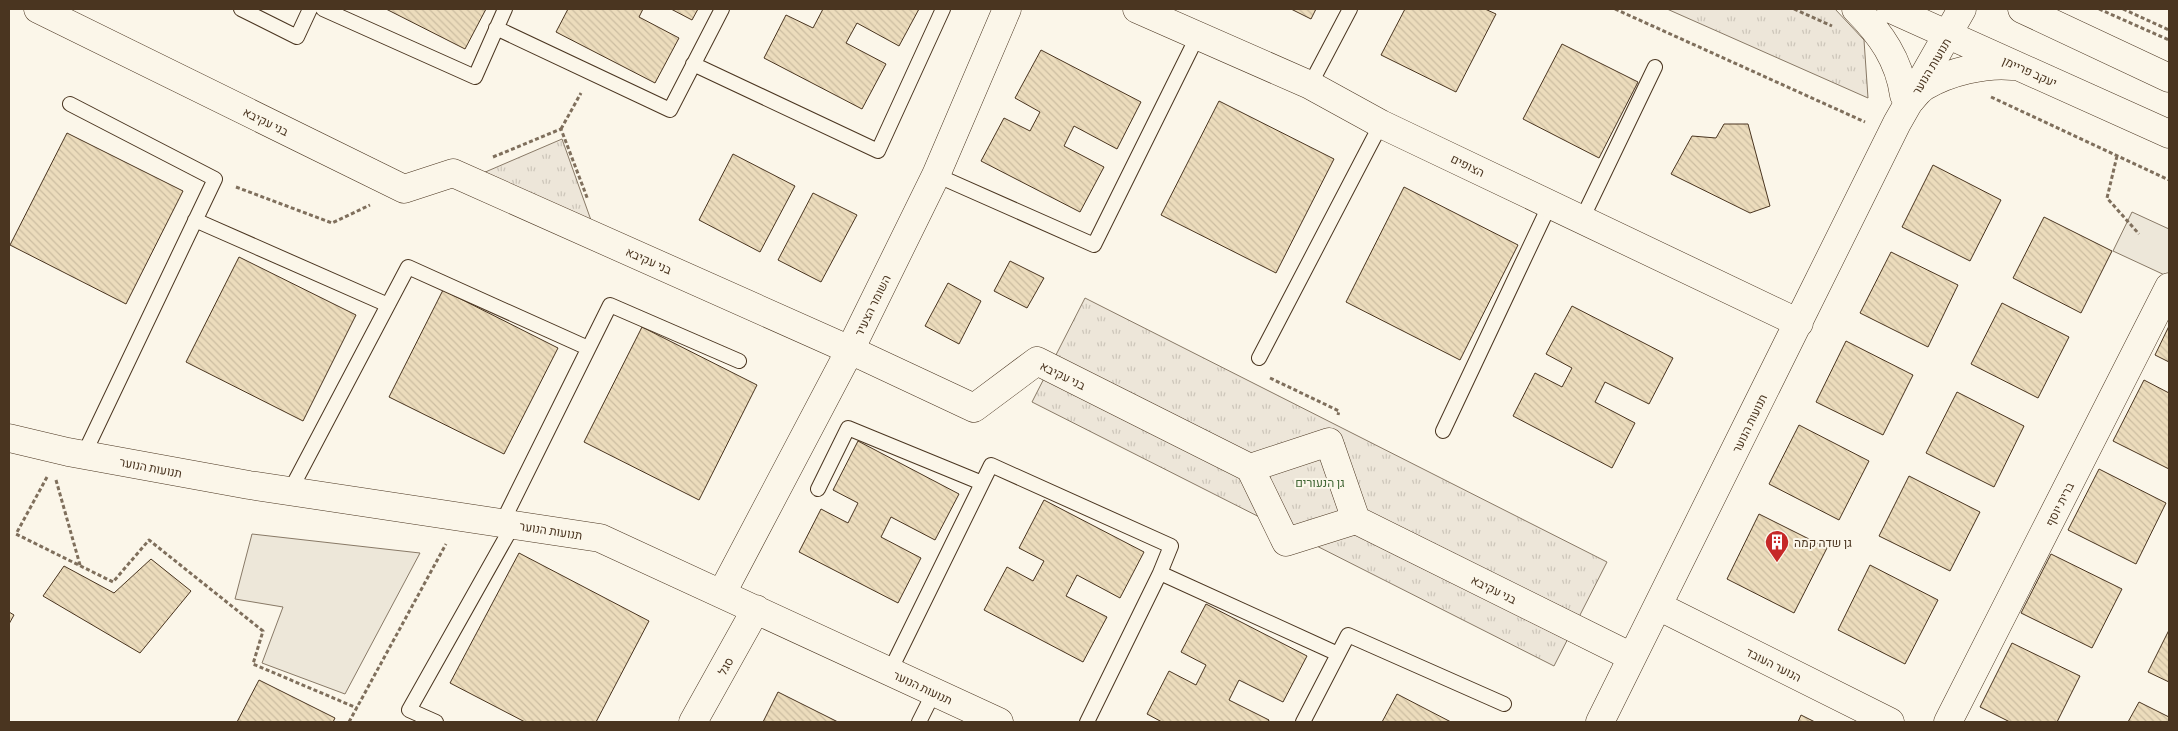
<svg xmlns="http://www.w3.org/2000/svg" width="2178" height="731" font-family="Barlow,Heebo,sans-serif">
<defs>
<pattern id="park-tufts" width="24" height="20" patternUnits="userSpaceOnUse" patternTransform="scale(1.25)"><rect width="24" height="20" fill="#ede6d9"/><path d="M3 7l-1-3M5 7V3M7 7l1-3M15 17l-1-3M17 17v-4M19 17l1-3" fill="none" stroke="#cdc6ba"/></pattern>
<pattern id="building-back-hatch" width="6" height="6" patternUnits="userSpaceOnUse" patternTransform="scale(1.25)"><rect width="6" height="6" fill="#ecdcbc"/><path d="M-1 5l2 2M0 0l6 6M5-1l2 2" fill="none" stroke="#ccbda1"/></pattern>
</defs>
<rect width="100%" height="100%" fill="#fbf6e9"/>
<!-- park -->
<path fill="url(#park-tufts)" stroke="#887966" d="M 1667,9 L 1835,9 L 1864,40 L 1868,98 Z
M 562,139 L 592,223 L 483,173 Z
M 1085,298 L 1607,562 L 1554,666 L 1032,402 Z"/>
<!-- parking -->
<path fill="#ede7d9" stroke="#887966" d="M 2132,212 L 2169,229 L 2169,277 L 2113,251 Z
M 252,534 L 420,553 L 345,694 L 262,663 L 283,607 L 235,599 Z"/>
<!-- building -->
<path fill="url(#building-back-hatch)" stroke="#4a3520" d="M 386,9 L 486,9 L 465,49 Z
M 568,9 L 643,9 L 639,17 L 679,38 L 655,83 L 556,32 Z
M 671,9 L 698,9 L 692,20 Z
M 823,9 L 919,9 L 899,46 L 857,23 L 846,43 L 886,64 L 862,109 L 764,58 L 786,15 L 813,28 Z
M 1291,9 L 1316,9 L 1311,19 Z
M 1405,9 L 1485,9 L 1496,14 L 1456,92 L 1381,55 Z
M 1562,44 L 1638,82 L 1599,158 L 1523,119 Z
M 1041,50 L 1141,102 L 1117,149 L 1074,126 L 1064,146 L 1104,167 L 1080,212 L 981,161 L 1004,118 L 1030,131 L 1040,112 L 1015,98 Z
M 1219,101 L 1334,159 L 1276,273 L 1161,215 Z
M 1724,124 L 1748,124 L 1770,206 L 1750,213 L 1671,174 L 1692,136 L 1716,138 Z
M 67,133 L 183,191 L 126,304 L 10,245 Z
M 733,154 L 795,186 L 760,252 L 699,220 Z
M 1933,165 L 2001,200 L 1970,261 L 1902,227 Z
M 1404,187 L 1518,245 L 1460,360 L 1346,302 Z
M 813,193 L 857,215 L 821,282 L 778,260 Z
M 2044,217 L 2112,251 L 2081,313 L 2013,278 Z
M 1891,252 L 1958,285 L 1928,347 L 1860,313 Z
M 239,257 L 356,315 L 303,421 L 186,362 Z
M 1010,261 L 1044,278 L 1027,308 L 994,291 Z
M 948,283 L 981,301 L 959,344 L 925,326 Z
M 443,290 L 558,348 L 504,454 L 389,397 Z
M 2002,303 L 2069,337 L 2038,398 L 1971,364 Z
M 1572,306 L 1673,358 L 1649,404 L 1605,382 L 1595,402 L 1635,423 L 1612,468 L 1513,416 L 1535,373 L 1562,387 L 1572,368 L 1546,354 Z
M 2169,326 L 2169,362 L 2155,355 Z
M 642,327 L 757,385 L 699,500 L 584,442 Z
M 1846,341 L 1913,375 L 1883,435 L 1816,402 Z
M 2144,380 L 2169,393 L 2169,469 L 2113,441 Z
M 1957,392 L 2024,426 L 1994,487 L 1926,453 Z
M 1799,425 L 1869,461 L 1839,520 L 1769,484 Z
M 858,441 L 959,494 L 935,540 L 891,517 L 881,537 L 921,558 L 898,603 L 799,552 L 821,509 L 848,523 L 858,503 L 833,490 Z
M 2099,469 L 2166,503 L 2136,564 L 2068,530 Z
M 1909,476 L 1980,512 L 1950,571 L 1879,536 Z
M 1044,500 L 1144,552 L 1120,598 L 1077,575 L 1066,596 L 1107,617 L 1083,662 L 984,610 L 1007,567 L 1033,581 L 1044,561 L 1019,548 Z
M 1759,514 L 1827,548 L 1794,613 L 1727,579 Z
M 519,553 L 649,621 L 596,722 L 525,722 L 450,683 Z
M 2051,554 L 2122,589 L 2092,648 L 2021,613 Z
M 151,559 L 191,591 L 140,653 L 43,596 L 64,566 L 114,593 Z
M 1870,565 L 1938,600 L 1905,664 L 1838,630 Z
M 1206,604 L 1307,656 L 1283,702 L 1239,680 L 1229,700 L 1269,720 L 1268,722 L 1162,722 L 1147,714 L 1169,671 L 1196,685 L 1206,665 L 1181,652 Z
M 9,612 L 14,615 L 9,624 Z
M 2169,630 L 2169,682 L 2148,672 Z
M 2012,643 L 2080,676 L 2057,722 L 2010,722 L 1980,707 Z
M 259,680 L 335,718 L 333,722 L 237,722 Z
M 778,692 L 838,722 L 763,722 Z
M 1397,694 L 1451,722 L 1382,722 Z
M 2139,702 L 2169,717 L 2169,722 L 2128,722 Z
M 1801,715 L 1815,722 L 1798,722 Z"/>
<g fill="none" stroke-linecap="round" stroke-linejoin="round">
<!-- lane casing -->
<g stroke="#4a3520" stroke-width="16">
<path id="lane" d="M 241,9 L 297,37 L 310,9
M 323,9 L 475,77 L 505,9
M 496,28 L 670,110 L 722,9
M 693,64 L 878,151 L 943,9
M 1310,85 L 1350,9
M 70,104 L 215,179 L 84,454
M 936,175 L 1094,245 L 1197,37
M 1582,219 L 1655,67
M 195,220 L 388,305
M 1259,358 L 1381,124
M 1443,431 L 1550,204
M 818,489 L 848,428 L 982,483
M 290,491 L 408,267 L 588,348
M 502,523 L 610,305 L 739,361
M 890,671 L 991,465 L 1171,546 L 1160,573
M 436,722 L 409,710 L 513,525
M 919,722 L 934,692
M 1087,722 L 1160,573 L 1338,654
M 1303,722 L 1348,635 L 1504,704"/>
</g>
<!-- street casing -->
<g stroke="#4a3520" stroke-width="29">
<path id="street" d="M 38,9 L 404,189 L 453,173 L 850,350 L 974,408 L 1037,361 L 1250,468 L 1286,542 L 1356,520 L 1632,657
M 1137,9 L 1310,85 L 1381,124 L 1799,323
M 9,438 L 68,452 L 249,485 L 600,538 L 999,722
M 1250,468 L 1329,442 L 1356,520
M 722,593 L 850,350 L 936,175 L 1007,9
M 1658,606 L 1890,722
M 693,722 L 756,609
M 1600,722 L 1897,123 L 1962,9
M 1948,722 L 2169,287"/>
</g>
<!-- secondary casing -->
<g stroke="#4a3520" stroke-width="29">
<path id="secondary" d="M 1856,9 C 1881,34 1899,60 1904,95
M 1891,9 L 2169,134
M 2022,9 L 2169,78
M 1911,100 C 1915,95 1920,89 1925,86 C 1949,72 1985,63 2013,66"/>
</g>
<!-- path -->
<path stroke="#7f6f5c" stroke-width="3" stroke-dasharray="4 2.5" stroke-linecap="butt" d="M 1615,9 L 1865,122
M 1794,9 L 1832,26
M 2099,9 L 2169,40
M 2123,9 L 2169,30
M 1991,97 L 2169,180
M 561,129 L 581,93
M 2117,156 L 2107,198 L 2139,234
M 493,157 L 561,129 L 588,200
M 236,187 L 332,223 L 370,205
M 1270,378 L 1339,411 L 1338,415
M 47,477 L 16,534 L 113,582 L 149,540 L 263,631 L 253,664 L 357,708
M 56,480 L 80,565
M 349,722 L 446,544"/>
<!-- lane -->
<use href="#lane" stroke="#fbf6e9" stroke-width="14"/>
<!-- street -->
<use href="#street" stroke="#fbf6e9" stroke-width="28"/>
<!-- secondary -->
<use href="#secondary" stroke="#fbf6e9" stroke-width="28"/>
</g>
<!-- icons -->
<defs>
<g id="building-pin" transform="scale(1.25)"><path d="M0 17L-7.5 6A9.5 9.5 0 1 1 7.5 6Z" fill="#c62828" stroke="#fbf6e9"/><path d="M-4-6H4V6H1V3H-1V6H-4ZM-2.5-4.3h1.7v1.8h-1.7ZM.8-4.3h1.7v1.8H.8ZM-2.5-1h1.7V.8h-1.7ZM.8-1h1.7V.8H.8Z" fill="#fff"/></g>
</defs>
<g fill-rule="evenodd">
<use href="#building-pin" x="1777" y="542"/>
</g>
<g text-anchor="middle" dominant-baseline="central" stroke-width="4" stroke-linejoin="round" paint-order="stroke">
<!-- street labels -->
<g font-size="12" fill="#4a3520" stroke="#fbf6e9">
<text transform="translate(1931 66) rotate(-59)">תנועות הנוער</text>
<text transform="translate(2030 71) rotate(24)">יעקב פריימן</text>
<text transform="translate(266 121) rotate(26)">בני עקיבא</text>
<text transform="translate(1468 165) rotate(26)">הצופים</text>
<text transform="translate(649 260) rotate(24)">בני עקיבא</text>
<text transform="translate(872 305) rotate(-64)">השומר הצעיר</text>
<text transform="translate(1063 375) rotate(26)">בני עקיבא</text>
<text transform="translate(1749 423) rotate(-64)">תנועות הנוער</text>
<text transform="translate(151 467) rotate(11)">תנועות הנוער</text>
<text transform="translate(2059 504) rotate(-63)">ברית יוסף</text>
<text transform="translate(551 530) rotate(9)">תנועות הנוער</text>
<text transform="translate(1494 589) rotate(26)">בני עקיבא</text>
<text transform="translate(1774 664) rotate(27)">הנוער העובד</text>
<text transform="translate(725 666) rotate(-61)">סגל</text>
<text transform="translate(923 687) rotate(25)">תנועות הנוער</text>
</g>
<!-- park labels -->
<g font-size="12" fill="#436837" stroke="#fbf6e9">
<text x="1320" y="482">גן הנעורים</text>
</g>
<!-- poi labels -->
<g font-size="12" fill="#4a3520" stroke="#fbf6e9" text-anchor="start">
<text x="1794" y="542">גן שדה קמה</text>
</g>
</g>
<!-- border -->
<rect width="2178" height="731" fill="none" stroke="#4a3520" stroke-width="20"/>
</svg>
